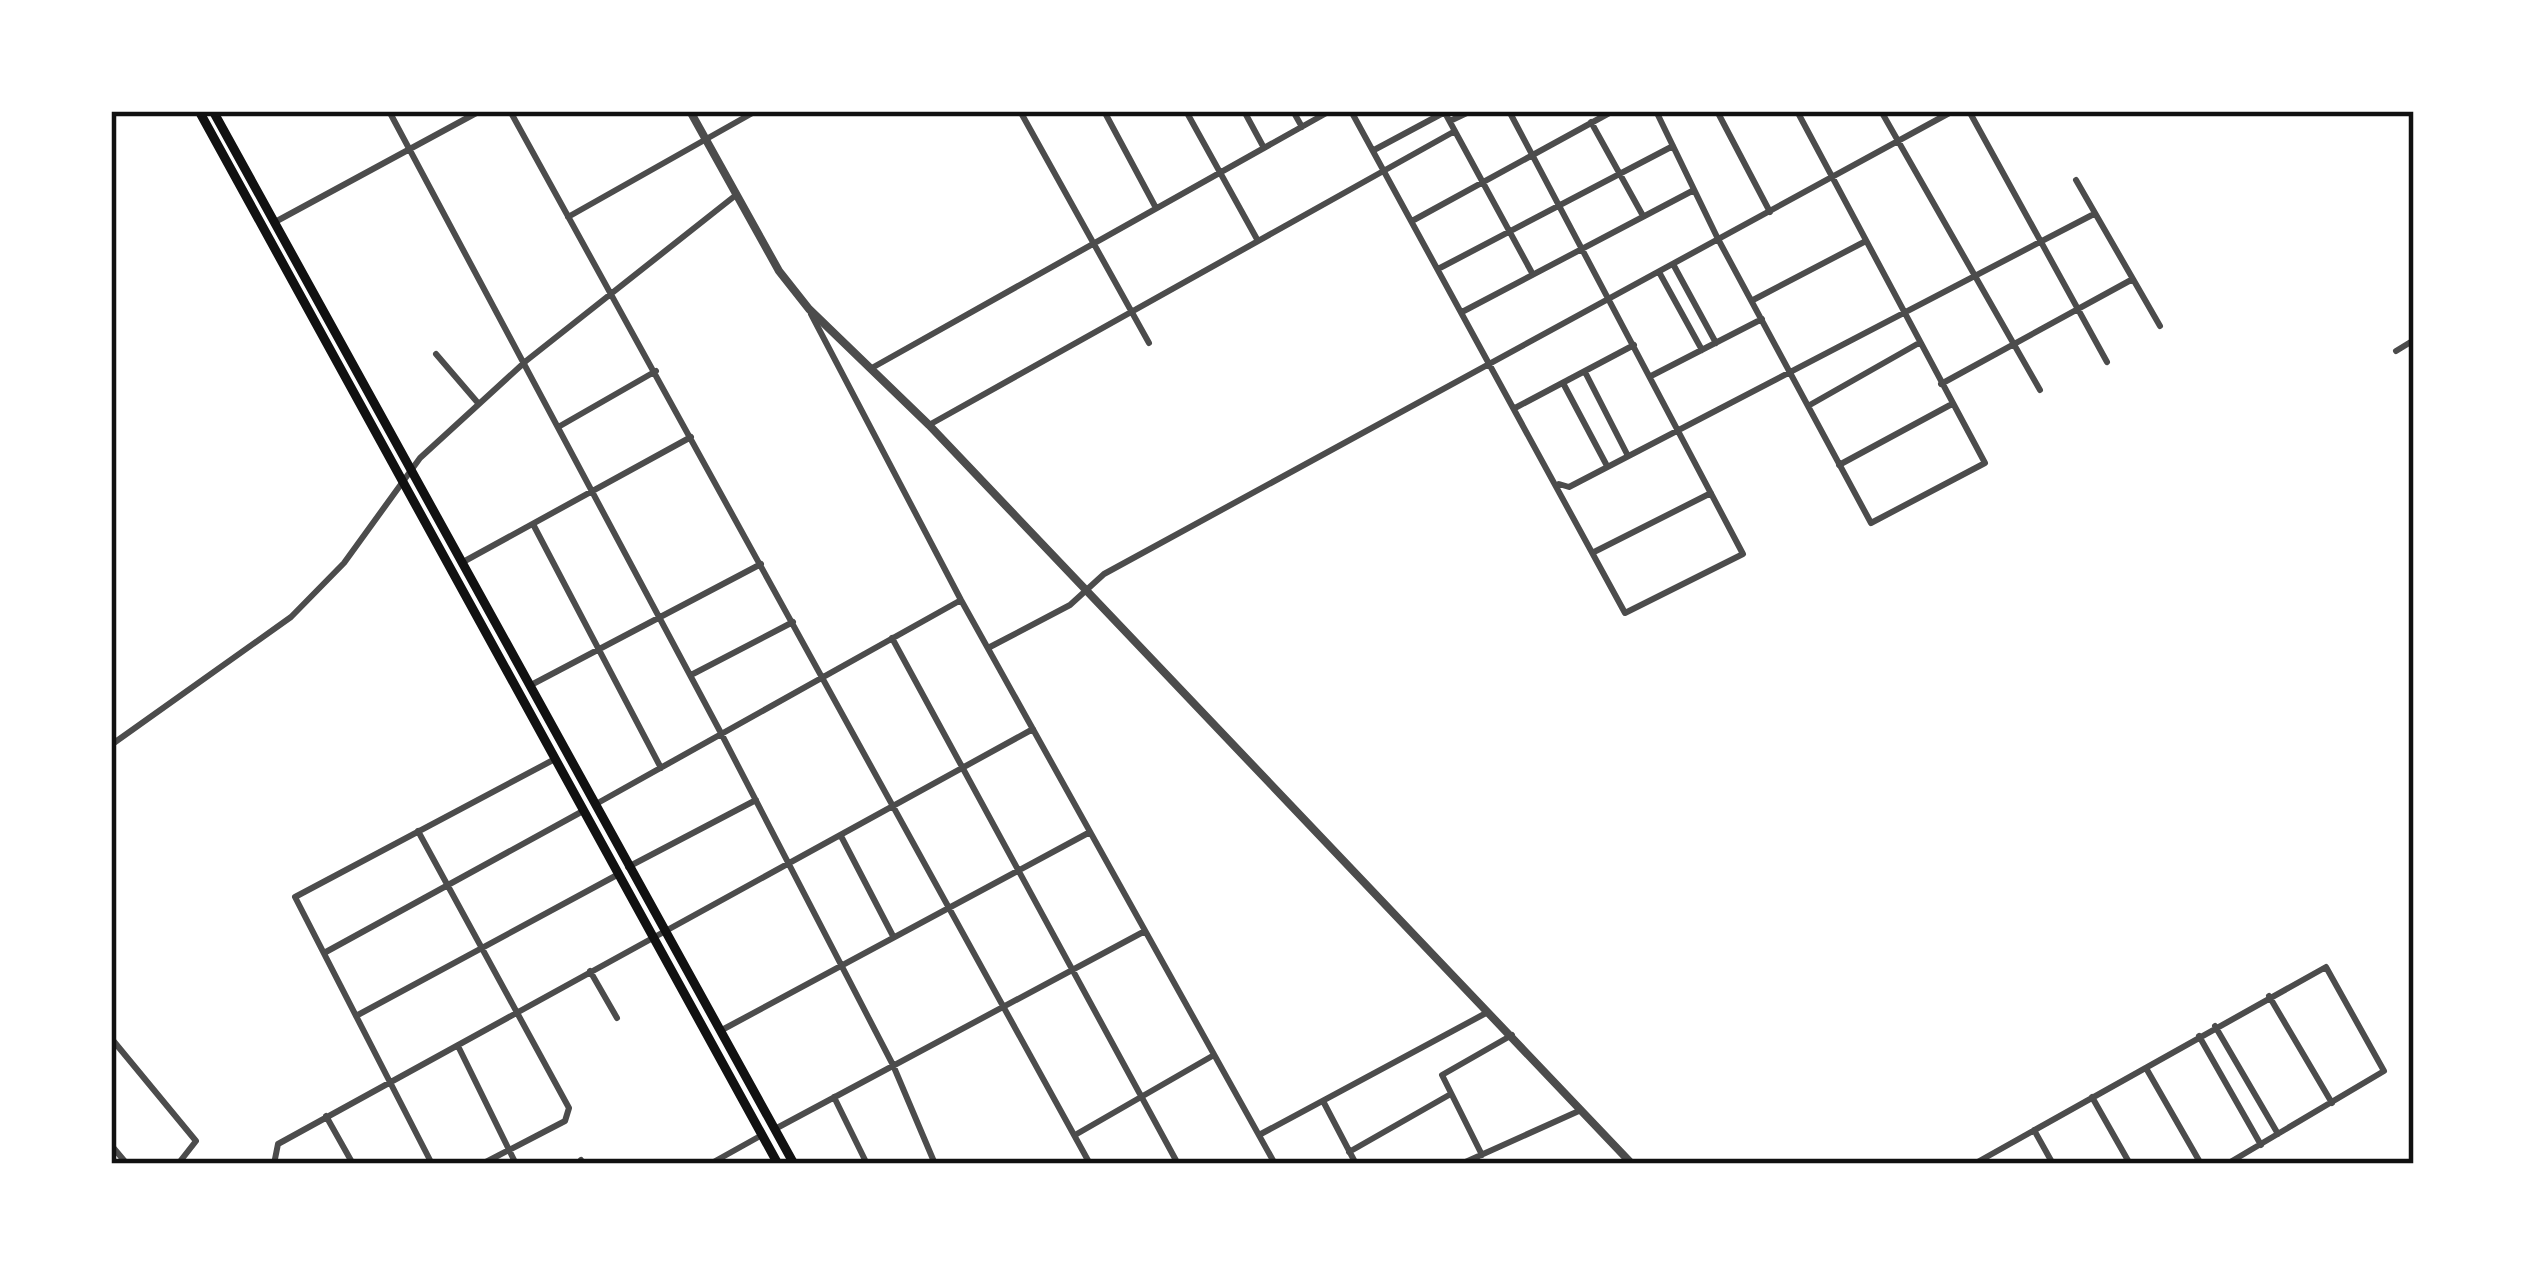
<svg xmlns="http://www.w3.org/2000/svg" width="2525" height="1275" font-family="'Varela Round',sans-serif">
<rect width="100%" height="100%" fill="#fff"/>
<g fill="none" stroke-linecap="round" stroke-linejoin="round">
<!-- minor -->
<path stroke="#4c4c4c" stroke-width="6" d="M 389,111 L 722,735 L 893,1065 L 935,1164
M 510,111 L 1090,1164
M 1020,111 L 1149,343
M 1104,111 L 1156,208
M 1186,111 L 1258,241
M 1244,111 L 1264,148
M 1293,111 L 1302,127
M 1351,111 L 1625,613 L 1743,554 L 1509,111
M 1444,111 L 1531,271
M 1656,111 L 1718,239 L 1871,523 L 1985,463 L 1797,111
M 1717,111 L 1770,212
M 1881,111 L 2040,390
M 1969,111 L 2107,362
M 1450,121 L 1471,111
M 1591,122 L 1642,214
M 1374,150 L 1445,112
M 2076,180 L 2160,326
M 568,217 L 756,111
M 1412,221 L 1613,111
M 275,222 L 480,111
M 1673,264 L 1716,343
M 1438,269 L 1673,146
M 1659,272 L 1702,350
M 1753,300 L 1864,242
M 1462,312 L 1694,190
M 811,314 L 961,600 L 1275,1164
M 2396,351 L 2414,340
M 436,354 L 478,403
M 870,369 L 1330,111
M 1585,372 L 1627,454
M 1651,376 L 1762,319
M 1563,383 L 1606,464
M 1941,384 L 2131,280
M 1808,406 L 1919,343
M 1515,408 L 1634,345
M 929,425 L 1455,131
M 560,426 L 656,371
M 1839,465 L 1952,404
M 1559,484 L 1569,487 L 2094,214
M 534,526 L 661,768
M 1594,552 L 1711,493
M 463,562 L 691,437
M 892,638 L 1178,1164
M 988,648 L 1070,605 L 1104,574 L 1953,111
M 691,675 L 793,622
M 531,685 L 761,564
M 111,745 L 291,617 L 344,563 L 420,458 L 526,361 L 736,195
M 596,804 L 961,600
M 418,831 L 569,1108 L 565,1121 L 482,1164
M 842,838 L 893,936
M 628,867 L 756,800
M 324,953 L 583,811
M 590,971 L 617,1018
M 2269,996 L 2332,1103
M 356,1016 L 617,875
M 2215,1026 L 2278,1134
M 720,1031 L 1090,832
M 2199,1036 L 2261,1145
M 111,1038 L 196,1141 L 178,1164
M 458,1046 L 516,1164
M 2146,1068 L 2201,1164
M 834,1097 L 867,1164
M 2092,1097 L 2130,1164
M 1323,1101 L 1356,1164
M 326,1116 L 353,1164
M 775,1129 L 1145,931
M 2034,1130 L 2053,1164
M 1075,1135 L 1214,1055
M 1259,1135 L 1488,1012
M 111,1145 L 127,1164
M 1349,1152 L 1449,1095
M 1482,1155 L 1442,1075 L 1512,1035
M 581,1160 L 584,1164
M 274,1164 L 278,1144 L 1033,729
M 432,1164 L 295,897 L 555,759
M 710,1164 L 762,1135
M 1461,1164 L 1581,1110
M 1974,1164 L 2326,967 L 2384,1071 L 2227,1164"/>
<!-- tertiary -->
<path stroke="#4c4c4c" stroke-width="8" d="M 690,111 L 779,271 L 809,309 L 929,425 L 1632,1164"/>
<!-- secondary -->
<path stroke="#111" stroke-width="9" d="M 199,111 L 778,1164
M 213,111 L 794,1164"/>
</g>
<!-- border -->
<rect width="2525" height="1275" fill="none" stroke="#ffffff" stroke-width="228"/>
<rect x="114" y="114" width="2297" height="1047" fill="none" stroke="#111" stroke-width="4.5"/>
</svg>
